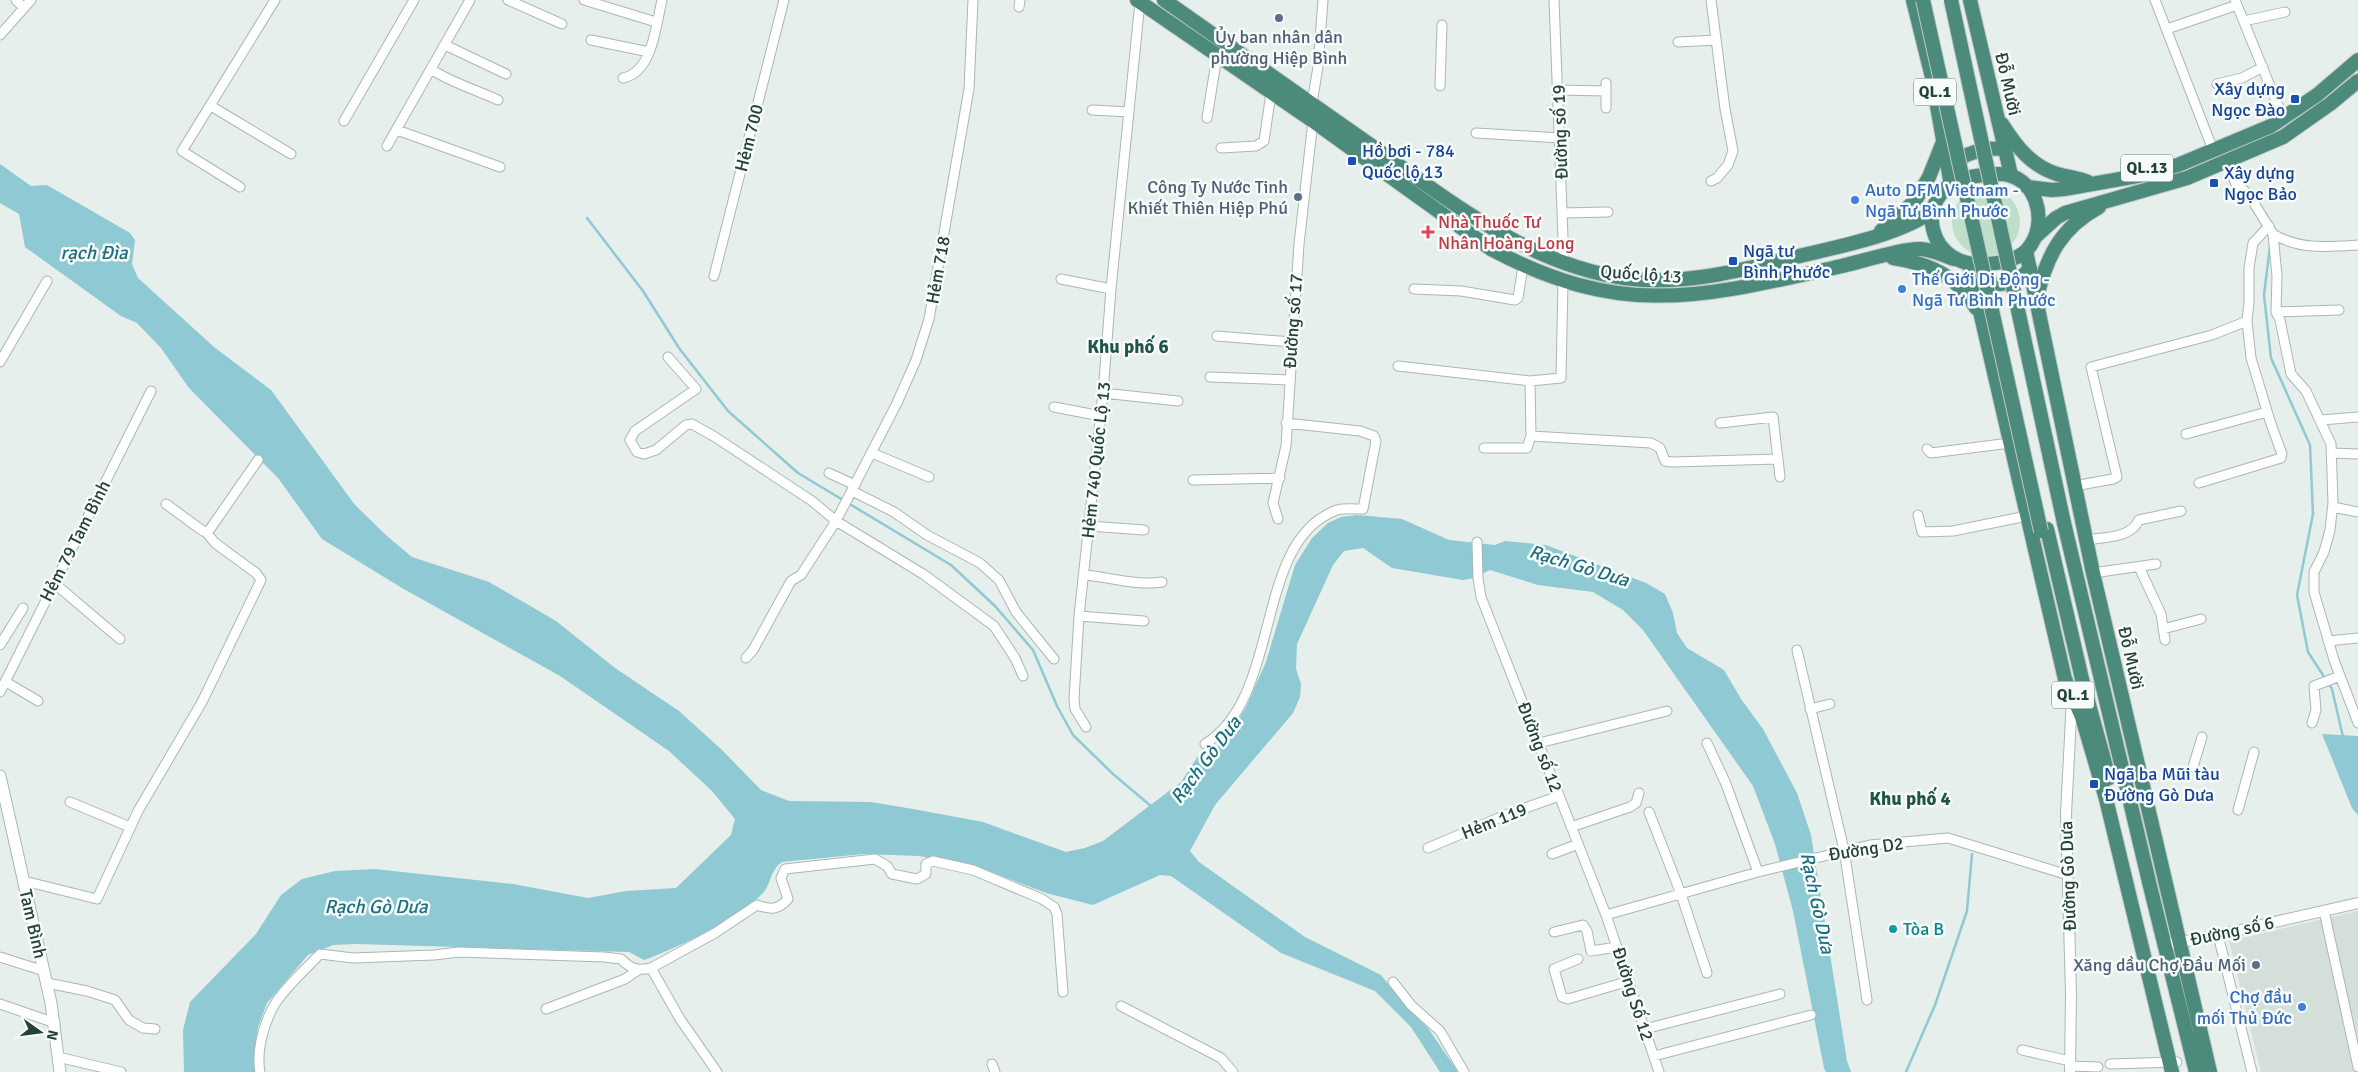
<svg xmlns="http://www.w3.org/2000/svg" width="2358" height="1072" font-family="Signika,sans-serif">
<rect width="100%" height="100%" fill="#e6efeb"/>
<!-- built -->
<path fill="#d4dfda" d="M 2358,911 L 2358,1072 L 2261,1072 L 2229,941 Z"/>
<!-- green -->
<path fill="#bfe0c8" d="M1952 222a34 34 0 1 1 68 0a34 34 0 1 1-68 0Z"/>
<!-- water -->
<path fill="#8ec9d4" d="M 0,164 L 31,186 L 47,185 L 130,233 L 135,240 L 132,264 L 138,278 L 214,347 L 271,390 L 355,505 L 387,536 L 412,557 L 489,582 L 556,621 L 615,668 L 679,711 L 722,750 L 761,790 L 789,801 L 871,802 L 913,809 L 983,822 L 1066,852 L 1085,848 L 1103,841 L 1181,782 L 1198,756 L 1218,746 L 1226,739 L 1246,707 L 1266,662 L 1295,565 L 1312,538 L 1328,523 L 1341,517 L 1357,515 L 1402,519 L 1449,540 L 1495,545 L 1505,541 L 1546,545 L 1646,583 L 1665,594 L 1673,613 L 1677,633 L 1687,648 L 1724,670 L 1741,699 L 1763,729 L 1797,793 L 1811,835 L 1847,1061 L 1851,1072 L 1826,1072 L 1824,1068 L 1793,911 L 1775,844 L 1753,786 L 1643,630 L 1623,610 L 1593,592 L 1538,585 L 1490,570 L 1474,578 L 1463,580 L 1392,568 L 1363,548 L 1344,551 L 1333,565 L 1297,644 L 1296,669 L 1301,684 L 1300,697 L 1293,713 L 1215,805 L 1190,851 L 1199,862 L 1305,937 L 1381,975 L 1405,1005 L 1428,1028 L 1458,1072 L 1440,1072 L 1411,1027 L 1375,991 L 1281,953 L 1171,876 L 1160,875 L 1093,905 L 1046,893 L 983,869 L 919,856 L 864,854 L 782,862 C 769,871 772,884 762,894 C 735,920 680,947 644,960 L 629,952 L 356,944 L 333,945 L 308,955 L 267,1003 L 258,1027 L 255,1047 L 256,1072 L 184,1072 L 183,1030 L 190,1002 L 256,934 L 281,895 L 302,879 L 335,871 L 375,869 L 513,884 L 588,898 L 626,891 L 676,888 L 731,835 L 735,819 L 712,791 L 669,751 L 560,676 L 402,588 L 322,539 L 278,478 L 189,388 L 161,348 L 137,323 L 121,316 L 25,247 L 19,214 L 0,203 Z
M 2322,734 L 2358,736 L 2358,815 L 2352,808 Z"/>
<g fill="none" stroke-linecap="round" stroke-linejoin="round">
<!-- stream -->
<path stroke="#8ec9d4" stroke-width="2.5" d="M 587,218 L 643,291 L 679,348 L 728,411 L 798,473 L 843,500
M 2270,246 L 2264,295 L 2271,358 L 2310,445 L 2313,514 L 2297,595 L 2308,652 L 2332,689 L 2343,737
M 848,503 L 951,565 L 995,606 L 1033,650 L 1057,706 L 1073,735 L 1113,774 L 1152,807
M 1906,1072 L 1935,1005 L 1967,911 L 1972,854"/>
<!-- minor casing -->
<g stroke="#a8b8b2" stroke-width="11">
<path id="minor" d="M 16,0 L 24,8
M 508,0 L 562,24
M 584,0 L 656,22
M 1554,0 L 1564,264
M 2155,0 L 2213,150
M 2235,0 L 2283,118
M 1019,7 L 1020,0
M 2244,21 L 2285,12
M 2167,29 L 2237,5
M 0,35 L 31,0
M 591,40 L 649,52
M 1678,42 L 1716,40
M 445,45 L 506,74
M 432,70 C 453,83 476,90 498,100
M 623,78 C 653,72 656,25 662,0
M 1606,83 L 1606,108
M 2217,84 L 2242,78 L 2263,67
M 1440,86 L 1442,25
M 1558,90 L 1606,91
M 1312,103 L 1318,67 L 1323,0
M 211,106 L 291,154
M 1092,110 L 1129,112
M 1207,118 L 1217,56
M 344,121 L 414,0
M 397,130 L 500,167
M 1476,133 L 1560,138
M 387,146 L 470,0
M 1221,148 L 1256,146 L 1264,141 L 1271,93
M 2228,160 L 2235,182 L 2249,195 L 2273,234 L 2277,276 L 2276,312 L 2280,320 L 2291,374 L 2306,391 L 2331,444 L 2333,503 L 2330,530 L 2324,552 L 2314,572 L 2314,592 L 2334,660 L 2358,723
M 1711,181 L 1717,178 L 1728,165 L 1733,151 L 1725,109 L 1711,0
M 240,187 L 182,151 L 275,0
M 1562,213 L 1608,212
M 2273,234 C 2300,250 2327,247 2358,245
M 714,276 L 784,0
M 1061,279 L 1111,289
M 1414,289 L 1461,291 L 1515,300 L 1518,298 L 1523,266
M 2276,312 L 2339,310
M 1217,336 L 1292,342
M 668,357 L 696,389 L 635,431 L 630,440 L 637,452 L 644,454 L 656,450 L 686,425 L 692,424 L 715,437 L 812,501 L 836,521 L 923,574 L 994,626 L 1015,658 L 1023,676
M 0,362 L 47,281
M 1398,366 L 1530,381 L 1561,378 L 1563,282
M 1210,377 L 1289,380
M 1103,393 L 1178,401
M 1054,407 L 1101,416
M 2321,420 L 2358,417
M 1720,423 L 1773,417 L 1780,477
M 2186,434 L 2267,412
M 1531,436 L 1651,443 L 1660,448 L 1665,461 L 1672,462 L 1778,459
M 1484,448 L 1527,448 L 1531,436 L 1530,381
M 1927,449 L 1931,453 L 2010,443
M 872,453 L 929,477
M 2331,453 L 2358,454
M 829,473 L 855,485
M 1193,480 L 1280,478
M 2199,483 L 2281,458 L 2282,454 L 2270,421 L 2251,358 L 2247,321 L 2249,302 L 2249,268 L 2253,243 L 2269,226
M 2074,486 L 2113,479 L 2117,477 L 2091,367 L 2212,335 L 2247,321
M 852,491 L 894,512 L 927,535 L 980,563 L 999,580 L 1016,612 L 1054,659
M 166,504 L 203,531 L 208,532 L 258,460
M 2333,507 L 2358,512
M 1918,515 L 1922,532 L 1953,531 L 2027,516
M 1278,519 L 1273,503 L 1286,446 L 1299,244 L 1313,121
M 1089,526 L 1144,530
M 2086,540 C 2104,537 2130,539 2139,520 L 2181,511
M 1477,542 L 1478,578 L 1481,597 L 1606,915 L 1659,1072
M 2139,567 L 2161,614 L 2165,640
M 2093,573 L 2156,564
M 1084,575 C 1110,577 1136,586 1162,582
M 54,583 L 120,639
M 1079,616 L 1144,621
M 2163,629 L 2201,619
M 2328,641 L 2358,638
M 0,645 L 23,608
M 1797,650 L 1844,850 L 1867,1000
M 746,658 L 753,650 L 791,581 L 801,575 L 836,521 L 897,403 L 916,360 L 929,319 L 969,89 L 973,0
M 6,682 L 38,701
M 0,692 L 151,391
M 1810,709 L 1830,704
M 2312,723 L 2316,710 L 2314,686 L 2340,676
M 1086,727 L 1075,709 L 1074,699 L 1079,616 L 1103,393 L 1111,289 L 1140,2
M 1539,743 L 1667,711
M 1707,743 L 1726,784 L 1758,872
M 1205,744 C 1284,695 1252,541 1337,510 C 1344,508 1355,509 1363,509 L 1376,441 L 1374,436 L 1360,431 L 1286,423
M 2193,767 L 2202,737
M 70,802 L 130,827
M 2238,810 L 2254,752
M 1649,812 L 1681,894 L 1707,973
M 1571,827 L 1630,807 L 1636,803 L 1639,793
M 1428,848 L 1508,814 L 1559,796
M 1552,854 L 1578,844
M 24,881 L 97,899 L 138,811 L 202,702 L 261,580 L 256,573 L 215,543 L 206,532
M 2324,911 L 2358,1067
M 1606,915 L 1758,872 L 1870,845 L 1948,838 L 2068,875
M 1554,932 L 1583,925 L 1587,931 L 1591,951 L 1617,947
M 2218,935 L 2252,1072
M 0,957 L 44,971
M 1578,959 L 1554,969 L 1562,997 L 1568,999 L 1629,981
M 1393,982 L 1411,1005 L 1440,1031 L 1464,1072
M 47,983 L 87,991 L 115,1000 L 129,1020 L 143,1028 L 155,1029
M 0,1004 L 55,1023
M 1121,1006 L 1221,1058 L 1233,1072
M 546,1009 L 625,979 L 638,970
M 1645,1029 L 1780,994
M 2022,1050 L 2070,1061
M 1654,1056 L 1811,1015
M 58,1057 L 121,1072
M 992,1064 L 995,1072
M 2110,1064 L 2177,1062
M 2070,1066 L 2098,1067
M 260,1072 C 256,1051 264,1022 275,1004 C 286,986 305,970 320,954 L 353,958 L 434,955 L 459,952 L 604,957 L 621,959 C 631,969 637,971 651,968
M 717,1072 L 680,1019 L 651,968 L 715,933 L 757,905 C 771,910 778,910 788,899 L 781,878 L 785,869 L 875,859 L 887,866 L 892,874 L 917,879 L 926,874 L 926,864 L 933,861 L 973,870 L 1042,899 L 1054,907 L 1057,914 L 1063,992"/>
</g>
<!-- tertiary casing -->
<g stroke="#a8b8b2" stroke-width="12">
<path id="tertiary" d="M 2165,945 L 2218,935 L 2358,903
M 2070,1072 L 2071,993 L 2066,814 L 2072,698"/>
</g>
<!-- secondary casing -->
<g stroke="#a4bbb3" stroke-width="13">
<path id="secondary" d="M 0,776 L 51,1003 L 60,1072"/>
</g>
<!-- trunk casing -->
<g stroke="#c2cac8" stroke-width="16">
<path id="trunk" d="M 1137,0 L 1313,121 L 1491,249 C 1620,318 1698,298 1833,268 C 1854,264 1902,248 1921,249 C 1933,250 1943,255 1954,259
M 1164,0 C 1229,45 1294,91 1359,137 C 1440,193 1523,264 1624,278 C 1683,286 1738,271 1795,257 C 1837,247 1900,235 1934,210
M 1913,0 L 1932,77 L 1951,185
M 1970,0 L 2011,175
M 2002,124 C 2016,146 2031,166 2057,174 C 2067,177 2079,178 2088,182
M 1951,166 C 1962,153 1987,147 2004,149
M 1997,174 C 2036,172 2051,223 2027,250 C 2019,259 2000,263 1989,264 C 1926,271 1912,195 1963,179 C 1974,175 1986,175 1997,174 Z
M 2027,187 L 2052,190 L 2064,189 L 2143,175 L 2178,165 L 2271,126 L 2317,95 L 2358,60
M 1881,231 L 1915,201 L 1929,177 L 1943,142
M 2035,237 L 2056,218 L 2065,213 L 2187,178 L 2283,137 L 2330,104 L 2358,81
M 2026,251 L 2093,573 L 2210,1072
M 1893,258 C 1928,263 1958,276 1976,308
M 1969,264 L 2065,679 L 2082,717 L 2106,799 L 2172,1072
M 1977,283 C 1996,286 2018,285 2030,268
M 2037,297 C 2047,255 2061,228 2099,207
M 2064,523 L 2150,886 L 2196,1072
M 2047,529 L 2082,679 L 2109,778"/>
</g>
<!-- minor -->
<use href="#minor" stroke="#fff" stroke-width="9"/>
<!-- tertiary -->
<use href="#tertiary" stroke="#fff" stroke-width="10"/>
<!-- secondary -->
<use href="#secondary" stroke="#fff" stroke-width="11"/>
<!-- trunk -->
<use href="#trunk" stroke="#4c8a7c" stroke-width="14"/>
<!-- trunk-bridge casing -->
<g stroke="#c2cac8" stroke-width="16" stroke-linecap="butt">
<path id="trunk-bridge" d="M 1923,0 L 2041,531
M 1951,0 L 2064,523"/>
</g>
<!-- trunk-bridge -->
<use href="#trunk-bridge" stroke="#4c8a7c" stroke-width="14"/>
</g>
<!-- markers -->
<g fill="#5c6f8a" stroke="#f7fbf9" stroke-width="2">
<circle cx="1279" cy="18" r="5"/>
<circle cx="1298" cy="197" r="5"/>
<circle cx="2256" cy="965" r="5"/>
</g>
<g fill="#1a4fb4" stroke="#f7fbf9" stroke-width="2">
<rect x="2290" y="94" width="10" height="10" rx="2.5"/>
<rect x="1347" y="156" width="10" height="10" rx="2.5"/>
<rect x="2209" y="178" width="10" height="10" rx="2.5"/>
<rect x="1728" y="256" width="10" height="10" rx="2.5"/>
<rect x="2089" y="779" width="10" height="10" rx="2.5"/>
</g>
<g fill="#3f7fe0" stroke="#f7fbf9" stroke-width="2">
<circle cx="1855" cy="200" r="5"/>
<circle cx="1902" cy="289" r="5"/>
<circle cx="2302" cy="1007" r="5"/>
</g>
<path fill="#e0444e" stroke="#f7fbf9" stroke-width="2" d="M1425.5 224.5h5v5h5v5h-5v5h-5v-5h-5v-5h5z"/>
<circle fill="#0f9aa8" stroke="#f7fbf9" stroke-width="2" cx="1893" cy="929" r="5"/>
<g text-anchor="middle" dominant-baseline="central" stroke-width="5" stroke-linejoin="round" paint-order="stroke">
<!-- shield labels -->
<g fill="#f7fbf9" stroke="#637a73" stroke-width="1">
<rect x="1914" y="78.5" width="42" height="27" rx="4"/>
<rect x="2121" y="154.5" width="52" height="27" rx="4"/>
<rect x="2052" y="681.5" width="42" height="27" rx="4"/>
</g>
<g font-size="16" font-weight="bold" fill="#24423a">
<text x="1935" y="92">QL.1</text>
<text x="2147" y="168">QL.13</text>
<text x="2073" y="695">QL.1</text>
</g>
<!-- service labels -->
<g font-size="18" fill="#4e5e75" stroke="#f7fbf9" text-anchor="end">
<text x="1279" y="37" text-anchor="middle">Ủy ban nhân dân<tspan x="1279" dy="21">phường Hiệp Bình</tspan></text>
<text x="1288" y="187">Công Ty Nước Tinh<tspan x="1288" dy="21">Khiết Thiên Hiệp Phú</tspan></text>
<text x="2246" y="965">Xăng dầu Chợ Đầu Mối</text>
</g>
<!-- street labels -->
<g font-size="18" fill="#24423a" stroke="#f7fbf9">
<text transform="translate(2008 84) rotate(77)">Đỗ Mười</text>
<text transform="translate(1560 132) rotate(-92)">Đường số 19</text>
<text transform="translate(749 138) rotate(-76)">Hẻm 700</text>
<text transform="translate(938 270) rotate(-80)">Hẻm 718</text>
<text transform="translate(1641 274) rotate(4)">Quốc lộ 13</text>
<text transform="translate(1293 321) rotate(-86)">Đường số 17</text>
<text transform="translate(1096 460) rotate(-84)">Hẻm 740 Quốc Lộ 13</text>
<text transform="translate(75 541) rotate(-63)">Hẻm 79 Tam Bình</text>
<text transform="translate(2131 658) rotate(77)">Đỗ Mười</text>
<text transform="translate(1540 747) rotate(69)">Đường số 12</text>
<text transform="translate(1494 821) rotate(-22)">Hẻm 119</text>
<text transform="translate(1866 849) rotate(-9)">Đường D2</text>
<text transform="translate(2068 876) rotate(-92)">Đường Gò Dưa</text>
<text transform="translate(33 924) rotate(77)">Tam Bình</text>
<text transform="translate(2232 931) rotate(-12)">Đường số 6</text>
<text transform="translate(1633 994) rotate(72)">Đường Số 12</text>
</g>
<!-- transit labels -->
<g font-size="18" fill="#164399" stroke="#f7fbf9" text-anchor="start">
<text x="2285" y="89" text-anchor="end">Xây dựng<tspan x="2285" dy="21">Ngọc Đào</tspan></text>
<text x="1362" y="151">Hồ bơi - 784<tspan x="1362" dy="21">Quốc lộ 13</tspan></text>
<text x="2224" y="173">Xây dựng<tspan x="2224" dy="21">Ngọc Bảo</tspan></text>
<text x="1743" y="251">Ngã tư<tspan x="1743" dy="21">Bình Phước</tspan></text>
<text x="2104" y="774">Ngã ba Mũi tàu<tspan x="2104" dy="21">Đường Gò Dưa</tspan></text>
</g>
<!-- shop labels -->
<g font-size="18" fill="#366cbe" stroke="#f7fbf9" text-anchor="start">
<text x="1865" y="190">Auto DFM Vietnam -<tspan x="1865" dy="21">Ngã Tư Bình Phước</tspan></text>
<text x="1912" y="279">Thế Giới Di Động -<tspan x="1912" dy="21">Ngã Tư Bình Phước</tspan></text>
<text x="2292" y="997" text-anchor="end">Chợ đầu<tspan x="2292" dy="21">mối Thủ Đức</tspan></text>
</g>
<!-- health labels -->
<g font-size="18" fill="#be3a42" stroke="#f7fbf9" text-anchor="start">
<text x="1438" y="222">Nhà Thuốc Tư<tspan x="1438" dy="21">Nhân Hoàng Long</tspan></text>
</g>
<!-- culture labels -->
<g font-size="18" fill="#0d838f" stroke="#f7fbf9" text-anchor="start">
<text x="1903" y="929">Tòa B</text>
</g>
<!-- water labels -->
<g font-size="19" font-style="italic" fill="#1c6f80" stroke="#f7fbf9">
<text x="94" y="253">rạch Đìa</text>
<text transform="translate(1579 566) rotate(17)">Rạch Gò Dưa</text>
<text transform="translate(1206 760) rotate(-53)">Rạch Gò Dưa</text>
<text transform="translate(1817 903) rotate(78)">Rạch Gò Dưa</text>
<text x="376" y="907">Rạch Gò Dưa</text>
</g>
<!-- neighbourhood labels -->
<g font-size="19" font-weight="bold" fill="#1f5548" stroke="#f7fbf9">
<text x="1128" y="347">Khu phố 6</text>
<text x="1910" y="799">Khu phố 4</text>
</g>
</g>
<!-- north arrow -->
<g transform="translate(40 1032) rotate(104)" stroke="#f7fbf9" stroke-width="4" paint-order="stroke">
<path d="M0-4L9 19L0 12L-9 19Z" fill="#24423a"/>
<text y="-8" font-size="14" font-weight="bold" text-anchor="middle" fill="#24423a">N</text>
</g>
</svg>
